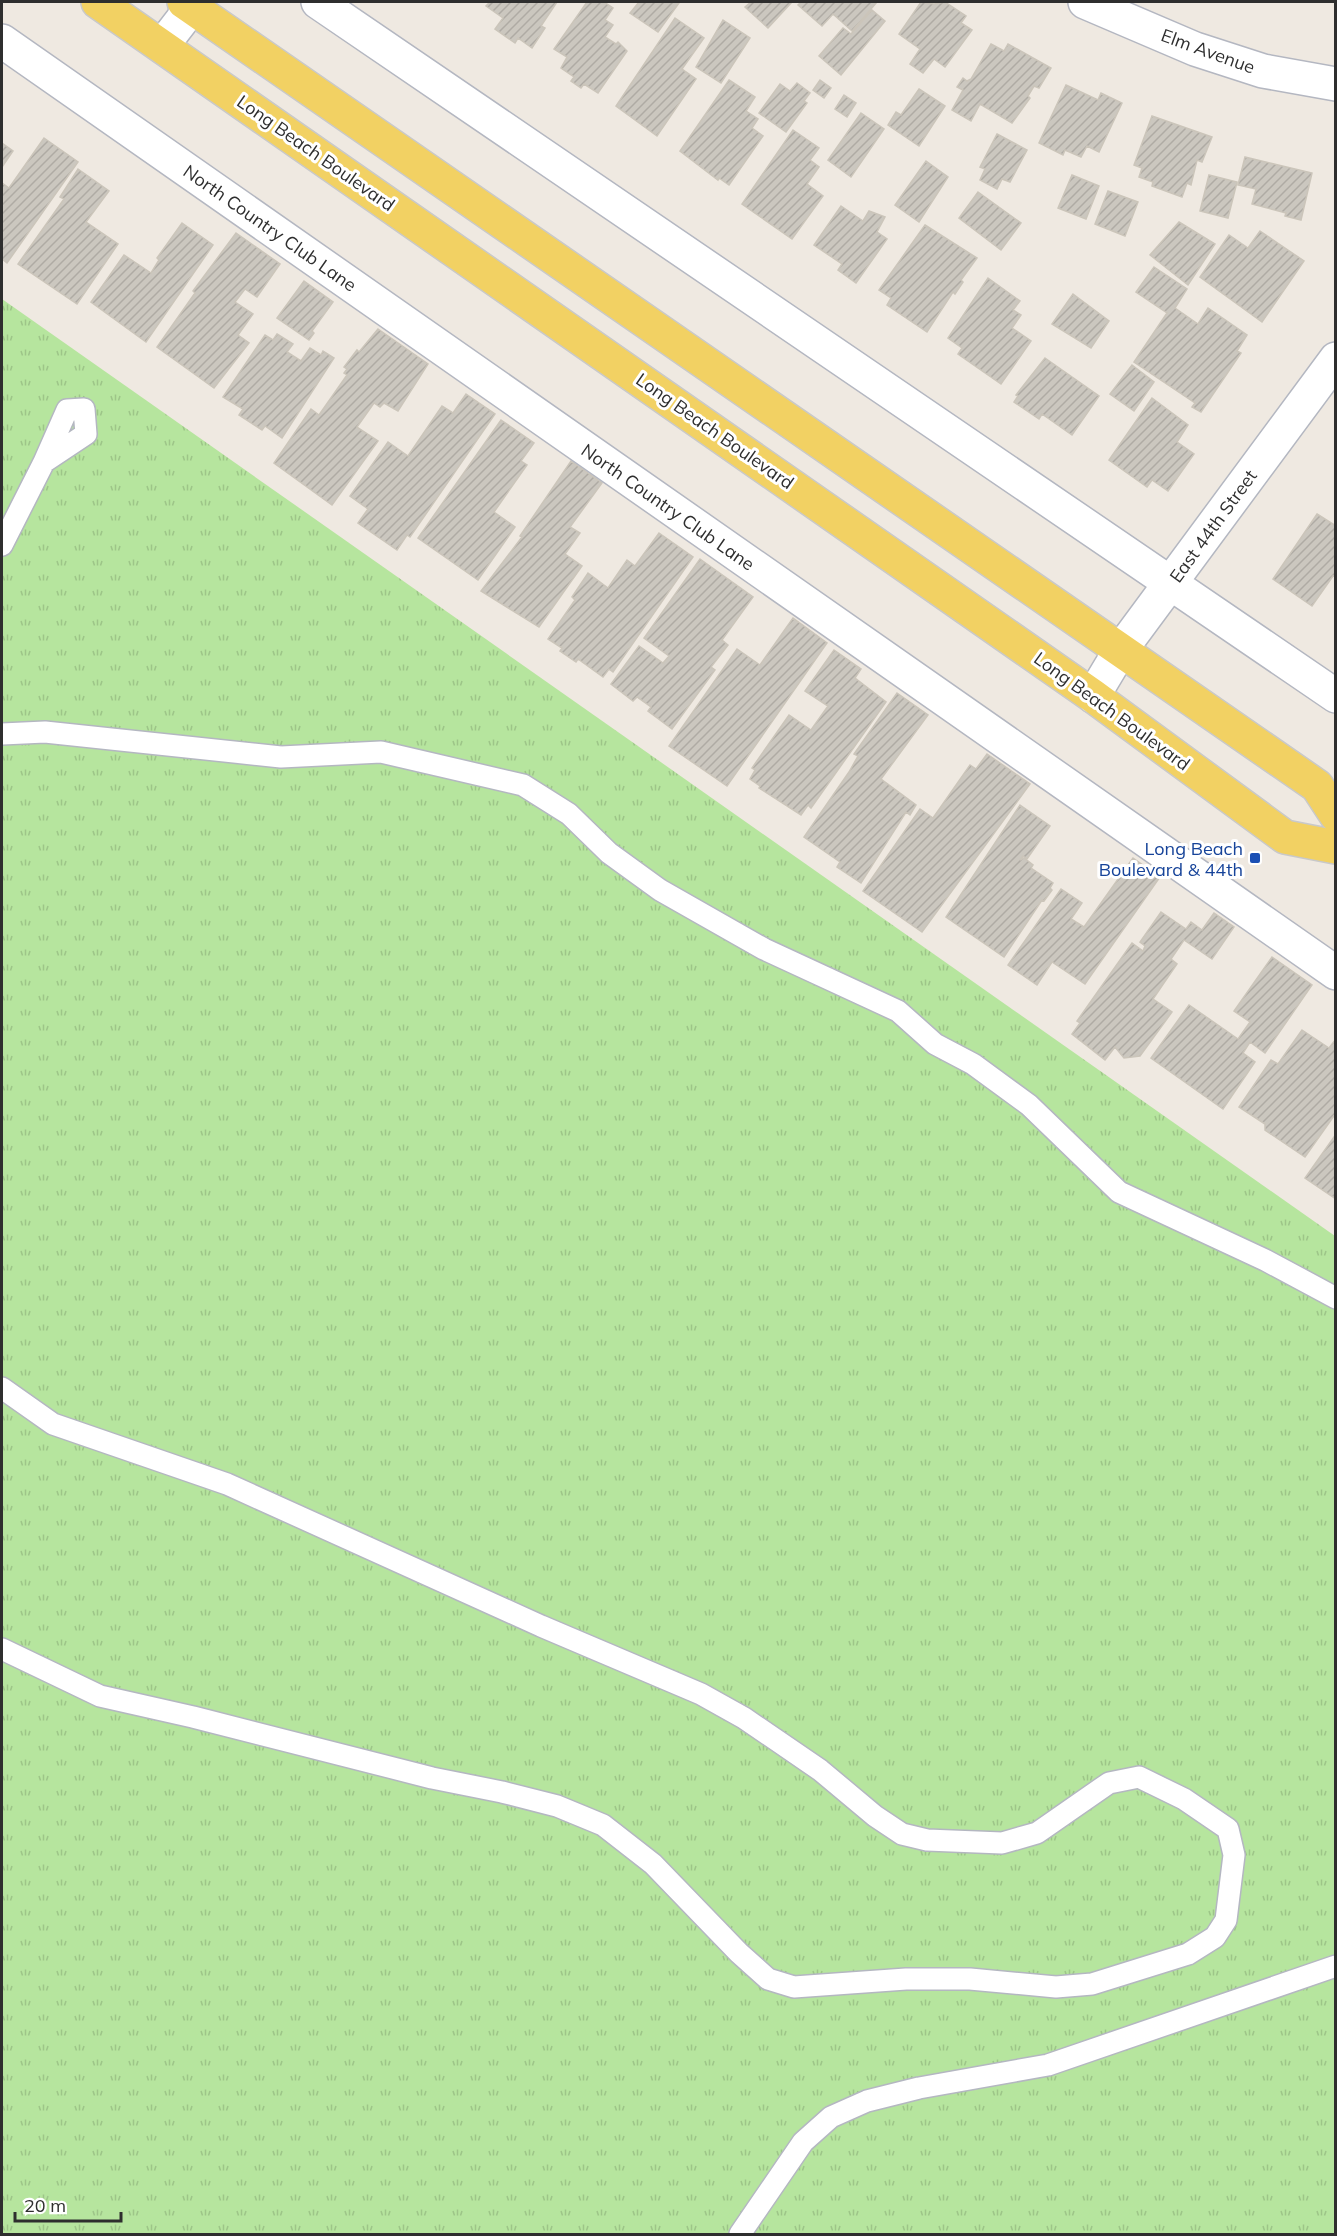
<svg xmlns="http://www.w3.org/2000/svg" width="1337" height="2236" font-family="Mulish,sans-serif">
<defs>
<pattern id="grass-tufts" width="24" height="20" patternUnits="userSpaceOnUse" patternTransform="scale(1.5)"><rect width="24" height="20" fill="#b6e59e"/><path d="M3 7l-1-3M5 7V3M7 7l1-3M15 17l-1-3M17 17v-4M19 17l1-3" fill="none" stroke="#9dc588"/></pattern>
<pattern id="building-hatch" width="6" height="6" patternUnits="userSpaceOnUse" patternTransform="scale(1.5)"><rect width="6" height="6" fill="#cbc7bf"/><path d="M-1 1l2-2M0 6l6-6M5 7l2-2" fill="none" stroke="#afaba4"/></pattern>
</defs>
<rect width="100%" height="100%" fill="#efe9e1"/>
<!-- grass -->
<path fill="url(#grass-tufts)" d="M 2,299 L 1335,1236 L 1335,2234 L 2,2234 Z"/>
<!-- building -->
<path fill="url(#building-hatch)" stroke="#cbc5ba" stroke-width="1.5" d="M 490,2 L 557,2 L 541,26 L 545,28 L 532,48 L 518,38 L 515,43 L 495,29 L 503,18 L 486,6 Z
M 587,2 L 604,2 L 613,8 L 605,20 L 613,25 L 605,37 L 616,44 L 618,42 L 627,51 L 598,93 L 584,84 L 581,88 L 571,81 L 574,77 L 561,68 L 567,57 L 554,49 Z
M 639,2 L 677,2 L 679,3 L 658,32 L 630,13 Z
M 751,2 L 792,2 L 768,28 L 745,7 Z
M 801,2 L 877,2 L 852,31 L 833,14 L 822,26 L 798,5 Z
M 921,2 L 934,4 L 945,2 L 966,16 L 961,23 L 972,30 L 945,67 L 934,59 L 923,73 L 910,64 L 920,49 L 899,34 Z
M 872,10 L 885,21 L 841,75 L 819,56 L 843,28 L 851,34 Z
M 675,18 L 704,38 L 682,69 L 696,79 L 657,136 L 616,106 Z
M 723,20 L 750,38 L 721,83 L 696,67 Z
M 991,44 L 1004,51 L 1008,44 L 1051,68 L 1039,88 L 1034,86 L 1028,96 L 1030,98 L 1012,123 L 980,104 L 971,121 L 952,110 L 963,90 L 957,87 L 963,78 L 967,81 L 971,79 Z
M 729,80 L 755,97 L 746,111 L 758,119 L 752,128 L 763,136 L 729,185 L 719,178 L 718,180 L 680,151 Z
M 820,80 L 831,88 L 824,98 L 813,90 Z
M 797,83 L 810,93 L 804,101 L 807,103 L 786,132 L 759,113 L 780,84 L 790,91 Z
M 1066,85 L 1098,100 L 1101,93 L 1122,103 L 1099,152 L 1087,146 L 1081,157 L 1065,150 L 1063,155 L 1039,143 Z
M 919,89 L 945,106 L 919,146 L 888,125 L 896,112 L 901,115 Z
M 844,95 L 856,103 L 847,117 L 835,109 Z
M 861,113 L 884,129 L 851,177 L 828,160 Z
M 1152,116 L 1212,137 L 1202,162 L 1197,160 L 1191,185 L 1187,183 L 1182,197 L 1152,186 L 1153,182 L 1139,177 L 1142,168 L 1134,165 Z
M 793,130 L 819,148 L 810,160 L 819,167 L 807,184 L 823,196 L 792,239 L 742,204 Z
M 997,134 L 1027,150 L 1010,182 L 1002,179 L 997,189 L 980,180 L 985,169 L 980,167 Z
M 44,138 L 78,162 L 7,263 L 2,259 L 2,183 L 9,188 Z
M 2,143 L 13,151 L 2,167 Z
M 1245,157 L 1312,173 L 1301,220 L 1285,216 L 1286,213 L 1252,204 L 1256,189 L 1238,185 Z
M 926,161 L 948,177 L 919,222 L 895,205 Z
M 78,169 L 109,191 L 86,222 L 118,244 L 77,304 L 18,264 L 64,199 L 60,197 Z
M 1072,175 L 1099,186 L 1086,219 L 1058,208 Z
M 1209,175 L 1237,182 L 1228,218 L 1200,211 Z
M 1108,191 L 1138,202 L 1125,236 L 1095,224 Z
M 978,192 L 1021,223 L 1001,250 L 959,218 Z
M 841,206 L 863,221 L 869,211 L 885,217 L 877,232 L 887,239 L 856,283 L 838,270 L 842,264 L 814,245 Z
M 1179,222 L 1215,244 L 1188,285 L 1150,255 Z
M 182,223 L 213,245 L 146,342 L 91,302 L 124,255 L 151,273 L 159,260 L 157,258 Z
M 925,225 L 977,258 L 961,280 L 963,282 L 955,294 L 953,292 L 927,332 L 887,305 L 891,298 L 879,290 Z
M 1260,231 L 1304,261 L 1262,322 L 1200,277 L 1229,235 L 1248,248 Z
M 236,233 L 280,264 L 257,297 L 245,289 L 235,302 L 253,314 L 238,335 L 249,343 L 214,388 L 157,347 L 195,293 L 193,291 Z
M 1154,267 L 1187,289 L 1175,308 L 1198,324 L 1208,308 L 1247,335 L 1237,351 L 1241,353 L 1201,412 L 1192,407 L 1195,403 L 1134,362 L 1167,313 L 1136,292 Z
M 988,278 L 1020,301 L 1013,310 L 1021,315 L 1012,328 L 1031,341 L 1001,384 L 958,354 L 962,348 L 948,338 Z
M 304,281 L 333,302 L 312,331 L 314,333 L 309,340 L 277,318 Z
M 1073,294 L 1109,321 L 1091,348 L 1052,324 Z
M 378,329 L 428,364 L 398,411 L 384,403 L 380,407 L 374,403 L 357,427 L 378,441 L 332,505 L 274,463 L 311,409 L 319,415 L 347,375 L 344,373 L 347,369 L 344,367 L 357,350 L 359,352 Z
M 277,334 L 293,344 L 287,352 L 301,361 L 310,348 L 321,355 L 323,351 L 334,358 L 282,438 L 265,426 L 262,430 L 239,415 L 243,409 L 223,397 L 265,335 L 273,340 Z
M 1045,358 L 1099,396 L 1072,435 L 1042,414 L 1039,419 L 1014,402 L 1018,396 L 1016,395 Z
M 1132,365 L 1154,382 L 1134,411 L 1110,394 Z
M 466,394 L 495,414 L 410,537 L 407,535 L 397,550 L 358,523 L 368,509 L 350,496 L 388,442 L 408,456 L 442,406 L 453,413 Z
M 1152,398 L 1188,425 L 1177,442 L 1194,454 L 1168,491 L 1152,480 L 1147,487 L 1109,460 Z
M 501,420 L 534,443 L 521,461 L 527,465 L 494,512 L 515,527 L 478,580 L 418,538 Z
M 571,461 L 602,483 L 570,527 L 580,533 L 565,554 L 582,566 L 539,627 L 481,591 L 522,537 L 520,536 Z
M 1317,514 L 1336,526 L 1336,577 L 1333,576 L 1312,606 L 1273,579 Z
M 659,533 L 693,557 L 613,672 L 609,669 L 603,677 L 578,659 L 576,662 L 560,651 L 562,648 L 548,639 L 575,600 L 572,597 L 588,573 L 608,588 L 627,560 L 635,566 Z
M 700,559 L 753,597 L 722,640 L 728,645 L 711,667 L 715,670 L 672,729 L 648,711 L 651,707 L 637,697 L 633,701 L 611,684 L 639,646 L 663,663 L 669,656 L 644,638 Z
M 793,618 L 827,643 L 727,786 L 669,746 L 737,649 L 760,665 Z
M 834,650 L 861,669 L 855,678 L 886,702 L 811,808 L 808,805 L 801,815 L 759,788 L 760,786 L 750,779 L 755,770 L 752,768 L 789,715 L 811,730 L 828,706 L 805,691 Z
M 897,693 L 928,715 L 881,779 L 916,805 L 910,815 L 906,812 L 861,883 L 837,867 L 840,862 L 804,837 L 849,772 L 858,756 L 854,754 Z
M 987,754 L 1030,784 L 922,932 L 863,891 L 920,809 L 933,818 L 970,765 L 976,769 Z
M 1020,805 L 1050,826 L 1027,859 L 1023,856 L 1020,860 L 1024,858 L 1033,865 L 1031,868 L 1053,883 L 1050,888 L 1052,890 L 1044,901 L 1042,900 L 1004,957 L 946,917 Z
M 1133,858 L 1160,877 L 1085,984 L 1052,962 L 1037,985 L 1008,965 L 1061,889 L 1082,903 L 1071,919 L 1084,927 Z
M 1161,912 L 1186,929 L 1191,922 L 1202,930 L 1214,913 L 1234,927 L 1212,959 L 1184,940 L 1171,959 L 1177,964 L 1153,999 L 1172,1012 L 1140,1056 L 1124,1058 L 1115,1047 L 1105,1060 L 1072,1034 L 1080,1023 L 1077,1021 L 1132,943 L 1143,951 L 1145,946 L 1140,942 Z
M 1272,957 L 1312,985 L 1265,1053 L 1250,1042 L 1243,1053 L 1255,1062 L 1223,1109 L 1151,1058 L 1189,1005 L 1238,1039 L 1250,1022 L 1234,1011 Z
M 1302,1030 L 1329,1048 L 1336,1039 L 1336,1113 L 1305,1157 L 1265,1130 L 1265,1124 L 1239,1107 L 1271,1060 L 1278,1064 Z
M 1336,1134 L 1336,1199 L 1305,1178 Z"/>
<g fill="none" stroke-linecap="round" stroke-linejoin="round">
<!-- lane casing -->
<g stroke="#b4b7c1" stroke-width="24">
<path id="lane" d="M 84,409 L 86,434 L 44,462 L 67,410 Z
M 2,545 L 44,462
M 2,734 L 45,732 L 281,757 L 381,752 L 523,785 L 569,814 L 609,853 L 660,890 L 764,949 L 898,1011 L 935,1044 L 973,1064 L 1029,1105 L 1119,1192 L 1265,1260 L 1336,1298
M 2,1388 L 53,1424 L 227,1484 L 541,1626 L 701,1694 L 744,1718 L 820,1770 L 875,1816 L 902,1834 L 927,1840 L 1002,1843 L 1037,1833 L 1109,1783 L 1139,1777 L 1184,1799 L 1228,1829 L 1234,1855 L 1226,1920 L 1215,1937 L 1188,1954 L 1092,1984 L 1056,1987 L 970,1979 L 906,1979 L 794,1987 L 768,1979 L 739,1953 L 653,1864 L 603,1825 L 557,1806 L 502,1792 L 432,1778 L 193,1717 L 100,1696 L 2,1649
M 740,2234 L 803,2142 L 831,2117 L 867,2101 L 919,2088 L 1048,2065 L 1336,1966"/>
</g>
<!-- street casing -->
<g stroke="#b4b7c1" stroke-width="36">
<path id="street" d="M 318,2 L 1336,696
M 1085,2 L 1195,49 L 1263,71 L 1336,84
M 2,41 L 1336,973
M 162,46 L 196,2
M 1093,696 L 1120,651 L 1336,359"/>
</g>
<!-- primary casing -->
<g stroke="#c9c9c9" stroke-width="36">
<path id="primary" d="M 98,2 L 1093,696 L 1285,837 L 1336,847
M 184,2 L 1317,786 L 1336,815"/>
</g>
<!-- lane -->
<use href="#lane" stroke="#fff" stroke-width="21"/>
<!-- street -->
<use href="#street" stroke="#fff" stroke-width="33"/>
<!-- primary -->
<use href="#primary" stroke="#f2d163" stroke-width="33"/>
</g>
<!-- markers -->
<rect fill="#1a4fb4" stroke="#fff" stroke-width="2" x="1249" y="852" width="12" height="12" rx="3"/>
<g text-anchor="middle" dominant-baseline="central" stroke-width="6" stroke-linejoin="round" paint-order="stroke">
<!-- street labels -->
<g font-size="18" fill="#2e2e2e" stroke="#fff">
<text transform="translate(1208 51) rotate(20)">Elm Avenue</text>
<text transform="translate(316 153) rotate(35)">Long Beach Boulevard</text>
<text transform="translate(270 228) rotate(35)">North Country Club Lane</text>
<text transform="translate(715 431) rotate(35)">Long Beach Boulevard</text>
<text transform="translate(668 507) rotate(35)">North Country Club Lane</text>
<text transform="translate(1213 526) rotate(-54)">East 44th Street</text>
<text transform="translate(1112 711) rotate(36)">Long Beach Boulevard</text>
</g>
<!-- transit labels -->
<g font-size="18" fill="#164399" stroke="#fff" text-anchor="end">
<text x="1243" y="848">Long Beach<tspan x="1243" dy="21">Boulevard &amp; 44th</tspan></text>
</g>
</g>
<!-- border -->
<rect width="1337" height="2236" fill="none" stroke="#2e2e2e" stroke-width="6"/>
<!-- scale -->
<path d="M15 2212v9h106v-9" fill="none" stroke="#2e2e2e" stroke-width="3"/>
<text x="24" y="2212" font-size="18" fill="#2e2e2e" stroke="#ffffff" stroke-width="4.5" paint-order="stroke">20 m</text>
</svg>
